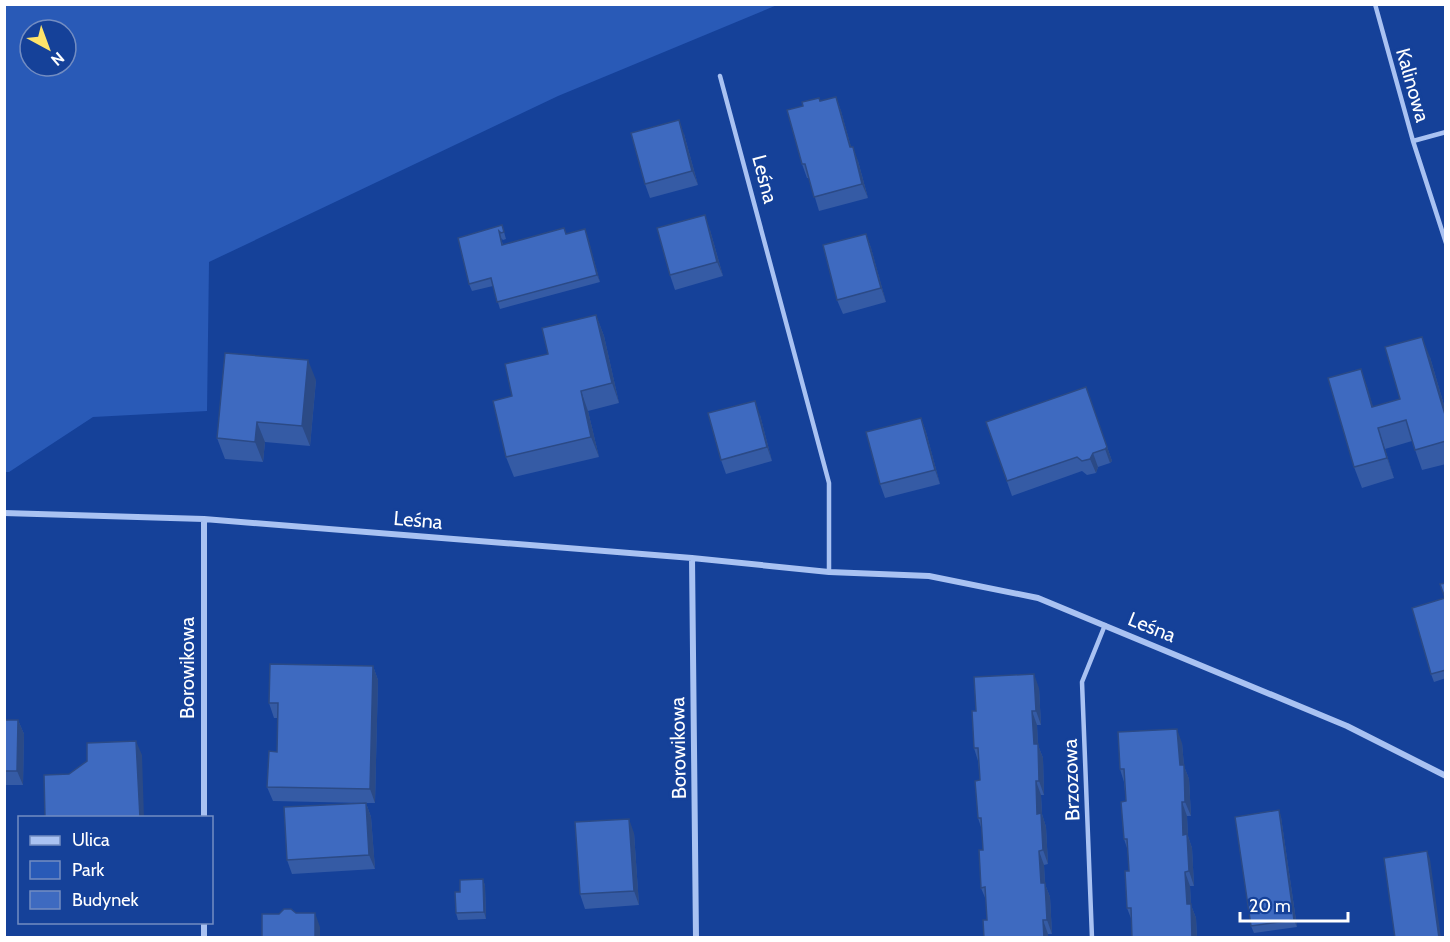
<svg xmlns="http://www.w3.org/2000/svg" width="1450" height="942" font-family="Cabin,sans-serif">
<rect width="100%" height="100%" fill="#154199"/>
<!-- green -->
<path fill="#295ab7" fill-rule="evenodd" d="M 5,4 L 777,4 L 777,5 L 558,96 L 209,262 L 207,411 L 93,417 L 9,472 L 4,472 ZM 30,30 L 66,30 L 66,66 L 30,66 Z"/>
<g fill="none" stroke-linecap="round" stroke-linejoin="round">
<!-- service -->
<path stroke="#a9c2f2" stroke-width="4.5" d="M 1375,4 L 1413,141 L 1446,243
M 720,76 L 829,483 L 829,572
M 1413,141 L 1446,132
M 1092,938 L 1082,682 L 1105,625"/>
<!-- minor -->
<path stroke="#a9c2f2" stroke-width="6" d="M 4,513 L 204,519 L 692,558 L 829,572 L 929,576 L 1038,598 L 1347,726 L 1446,776
M 204,519 L 204,818
M 692,558 L 696,938
M 204,922 L 204,938"/>
</g>
<!-- wall -->
<path fill="#355ba5" d="M 836,97 L 841,111 L 851,147 L 858,161 L 868,198 L 819,211 L 809,178 L 807,178 L 802,164 L 803,106 Z
M 684,134 L 698,185 L 650,198 L 645,184 Z
M 502,225 L 506,239 L 503,240 L 501,238 L 503,245 L 566,234 L 585,229 L 600,282 L 500,309 L 493,286 L 472,291 L 469,284 Z
M 710,230 L 723,276 L 675,290 L 670,275 Z
M 866,234 L 871,248 L 886,302 L 843,314 L 837,300 Z
M 596,315 L 604,336 L 619,403 L 588,411 L 599,457 L 514,477 L 506,457 L 512,396 L 548,354 Z
M 1430,357 L 1446,412 L 1446,464 L 1422,470 L 1412,441 L 1385,449 L 1394,478 L 1362,488 L 1354,467 L 1361,369 L 1373,407 L 1400,399 Z
M 316,380 L 310,446 L 265,442 L 263,462 L 225,459 L 217,438 Z
M 1086,387 L 1112,461 L 1110,463 L 1098,467 L 1096,473 L 1087,475 L 1082,471 L 1012,496 L 986,422 Z
M 760,415 L 772,461 L 726,474 L 721,460 Z
M 921,418 L 926,432 L 940,484 L 885,498 L 880,484 Z
M 1446,583 L 1446,678 L 1434,682 L 1431,674 L 1445,598 Z
M 373,666 L 378,680 L 375,803 L 366,803 L 371,817 L 375,869 L 292,874 L 287,860 L 363,803 L 273,801 L 267,787 L 277,752 L 278,718 L 274,718 L 269,703 Z
M 1039,688 L 1041,725 L 1037,725 L 1038,745 L 1043,758 L 1044,795 L 1041,795 L 1042,814 L 1046,827 L 1048,864 L 1044,865 L 1045,884 L 1050,897 L 1052,934 L 1048,934 L 987,920 L 986,900 L 981,888 L 983,850 L 982,830 L 978,818 L 980,780 L 978,761 L 974,748 L 976,711 Z
M 4,720 L 18,720 L 24,734 L 23,785 L 4,785 Z
M 1182,743 L 1184,766 L 1189,779 L 1191,816 L 1187,816 L 1188,836 L 1192,848 L 1194,886 L 1190,886 L 1191,905 L 1196,918 L 1197,938 L 1132,938 L 1132,921 L 1127,908 L 1129,871 L 1128,851 L 1124,839 L 1126,801 L 1124,782 L 1120,769 Z
M 1281,817 L 1297,927 L 1254,933 L 1251,926 Z
M 634,833 L 639,905 L 585,909 L 580,894 Z
M 483,879 L 485,886 L 486,919 L 458,920 L 456,913 L 460,892 Z"/>
<!-- shaded-wall -->
<path fill="#2b4a86" d="M 836,97 L 841,111 L 855,161 L 850,147 Z
M 679,120 L 684,134 L 698,185 L 692,171 Z
M 853,147 L 858,161 L 868,198 L 862,184 Z
M 705,215 L 710,230 L 723,276 L 717,262 Z
M 585,229 L 588,237 L 600,282 L 597,275 Z
M 866,234 L 871,248 L 886,302 L 881,288 Z
M 596,315 L 604,336 L 619,403 L 612,383 Z
M 1422,337 L 1430,357 L 1446,412 L 1446,418 Z
M 308,360 L 316,380 L 310,446 L 302,426 Z
M 1361,369 L 1368,389 L 1379,427 L 1372,407 Z
M 581,391 L 588,411 L 599,457 L 591,437 Z
M 755,401 L 760,415 L 772,461 L 767,447 Z
M 1091,401 L 1112,461 L 1110,463 L 1105,449 Z
M 921,418 L 926,432 L 940,484 L 935,470 Z
M 257,422 L 265,442 L 263,462 L 255,442 Z
M 1378,428 L 1385,449 L 1394,478 L 1387,458 Z
M 1093,453 L 1098,467 L 1096,473 L 1090,459 Z
M 373,666 L 378,680 L 375,803 L 370,789 Z
M 1034,674 L 1039,688 L 1041,725 L 1036,711 Z
M 1032,711 L 1037,725 L 1038,745 L 1043,758 L 1044,795 L 1039,781 L 1034,744 Z
M 18,720 L 24,734 L 23,785 L 17,771 Z
M 1177,729 L 1182,743 L 1184,766 L 1189,779 L 1191,816 L 1185,802 L 1180,765 Z
M 136,741 L 142,755 L 144,818 L 140,818 Z
M 1036,781 L 1041,795 L 1042,814 L 1046,827 L 1048,864 L 1043,850 L 1037,814 Z
M 1182,802 L 1187,816 L 1188,836 L 1192,848 L 1194,886 L 1189,871 L 1183,835 Z
M 366,803 L 371,817 L 375,869 L 369,855 Z
M 1279,810 L 1281,817 L 1297,927 L 1294,920 Z
M 629,819 L 634,833 L 639,905 L 634,891 Z
M 1039,851 L 1044,865 L 1045,884 L 1050,897 L 1052,934 L 1047,920 L 1041,883 Z
M 1427,851 L 1430,859 L 1441,938 L 1439,938 Z
M 1185,872 L 1190,886 L 1191,905 L 1196,918 L 1197,938 L 1192,938 L 1187,904 Z
M 483,879 L 485,886 L 486,919 L 484,912 Z
M 315,913 L 320,927 L 320,938 L 315,938 Z
M 1043,920 L 1048,934 L 1048,938 L 1044,938 Z"/>
<!-- building -->
<path fill="#3e6ac0" stroke="#2b4a86" stroke-width="1.5" d="M 836,97 L 850,147 L 853,147 L 862,184 L 814,197 L 805,164 L 802,164 L 787,110 L 803,106 L 802,102 L 819,98 L 820,101 Z
M 679,120 L 692,171 L 645,184 L 631,133 Z
M 705,215 L 717,262 L 670,275 L 657,228 Z
M 502,225 L 504,232 L 501,233 L 499,231 L 502,245 L 564,228 L 566,234 L 585,229 L 597,275 L 497,302 L 491,278 L 469,284 L 458,238 Z
M 866,234 L 881,288 L 837,300 L 823,245 Z
M 596,315 L 612,383 L 581,391 L 591,437 L 506,457 L 493,401 L 512,396 L 505,364 L 548,354 L 542,328 Z
M 1422,337 L 1446,418 L 1446,441 L 1415,450 L 1406,420 L 1378,428 L 1387,458 L 1354,467 L 1328,378 L 1361,369 L 1372,407 L 1400,399 L 1385,347 Z
M 225,353 L 308,360 L 302,426 L 257,422 L 255,442 L 217,438 Z
M 1086,387 L 1107,447 L 1105,449 L 1093,453 L 1090,459 L 1082,461 L 1077,457 L 1007,481 L 986,422 Z
M 755,401 L 767,447 L 721,460 L 708,413 Z
M 921,418 L 935,470 L 880,484 L 866,432 Z
M 1446,583 L 1446,670 L 1431,674 L 1412,608 L 1445,598 L 1440,584 Z
M 270,664 L 373,666 L 370,789 L 267,787 L 269,751 L 277,752 L 278,703 L 269,703 Z
M 1034,674 L 1036,711 L 1032,711 L 1034,744 L 1038,744 L 1039,781 L 1036,781 L 1037,814 L 1041,813 L 1043,850 L 1039,851 L 1041,883 L 1045,883 L 1047,920 L 1043,920 L 1044,938 L 984,938 L 983,920 L 987,920 L 985,887 L 981,888 L 979,850 L 983,850 L 981,818 L 978,818 L 975,781 L 980,780 L 978,748 L 974,748 L 972,711 L 976,711 L 974,677 Z
M 4,720 L 18,720 L 17,771 L 4,771 Z
M 1177,729 L 1180,765 L 1184,765 L 1185,802 L 1182,802 L 1183,835 L 1187,834 L 1189,871 L 1185,872 L 1187,904 L 1191,904 L 1192,938 L 1132,938 L 1131,908 L 1127,908 L 1125,871 L 1129,871 L 1127,839 L 1124,839 L 1121,802 L 1126,801 L 1124,769 L 1120,769 L 1118,732 Z
M 136,741 L 140,818 L 45,818 L 44,775 L 69,774 L 87,761 L 87,743 Z
M 366,803 L 369,855 L 287,860 L 284,807 Z
M 1279,810 L 1294,920 L 1251,926 L 1235,817 Z
M 629,819 L 634,891 L 580,894 L 575,822 Z
M 1427,851 L 1439,938 L 1395,938 L 1384,858 Z
M 483,879 L 484,912 L 456,913 L 455,892 L 460,892 L 460,880 Z
M 284,909 L 291,909 L 296,913 L 315,913 L 315,938 L 262,938 L 262,914 L 279,914 Z"/>
<g text-anchor="middle" dominant-baseline="central" stroke-width="6" stroke-linejoin="round" paint-order="stroke">
<!-- street labels -->
<g font-size="20" fill="#fff" stroke="#154199">
<text transform="translate(1413 85) rotate(74)">Kalinowa</text>
<text transform="translate(765 179) rotate(75)">Leśna</text>
<text transform="translate(418 520) rotate(5)">Leśna</text>
<text transform="translate(1152 627) rotate(22)">Leśna</text>
<text transform="translate(187 668) rotate(-90)">Borowikowa</text>
<text transform="translate(678 748) rotate(-91)">Borowikowa</text>
<text transform="translate(1071 780) rotate(-92)">Brzozowa</text>
</g>
</g>
<!-- border -->
<rect width="1450" height="942" fill="none" stroke="#ffffff" stroke-width="12"/>
<!-- legend -->
<rect x="18" y="816" width="195" height="108" fill="#154199" stroke="#738dc2" stroke-width="1.5"/>
<rect x="30" y="836" width="30" height="9" fill="#a9c2f2" stroke="#738dc2" stroke-width="1.5"/>
<text x="72" y="846" font-size="18" fill="#ffffff">Ulica</text>
<rect x="30" y="861" width="30" height="18" fill="#295ab7" stroke="#738dc2" stroke-width="1.5"/>
<text x="72" y="876" font-size="18" fill="#ffffff">Park</text>
<rect x="30" y="891" width="30" height="18" fill="#3e6ac0" stroke="#738dc2" stroke-width="1.5"/>
<text x="72" y="906" font-size="18" fill="#ffffff">Budynek</text>
<!-- north arrow -->
<g transform="translate(48 48) rotate(139)"><circle r="28" fill="#154199" stroke="#738dc2" stroke-width="1.5"/>
<path d="M0-4.5L10 22L0 15L-10 22Z" fill="#ffe46a"/>
<text y="-9" font-size="16" font-weight="bold" text-anchor="middle" fill="#ffffff">N</text>
</g>
<!-- scale -->
<path d="M1240 912v9h108v-9" fill="none" stroke="#ffffff" stroke-width="3"/>
<text x="1249" y="912" font-size="18" fill="#ffffff" stroke="#154199" stroke-width="4.5" paint-order="stroke">20 m</text>
</svg>
